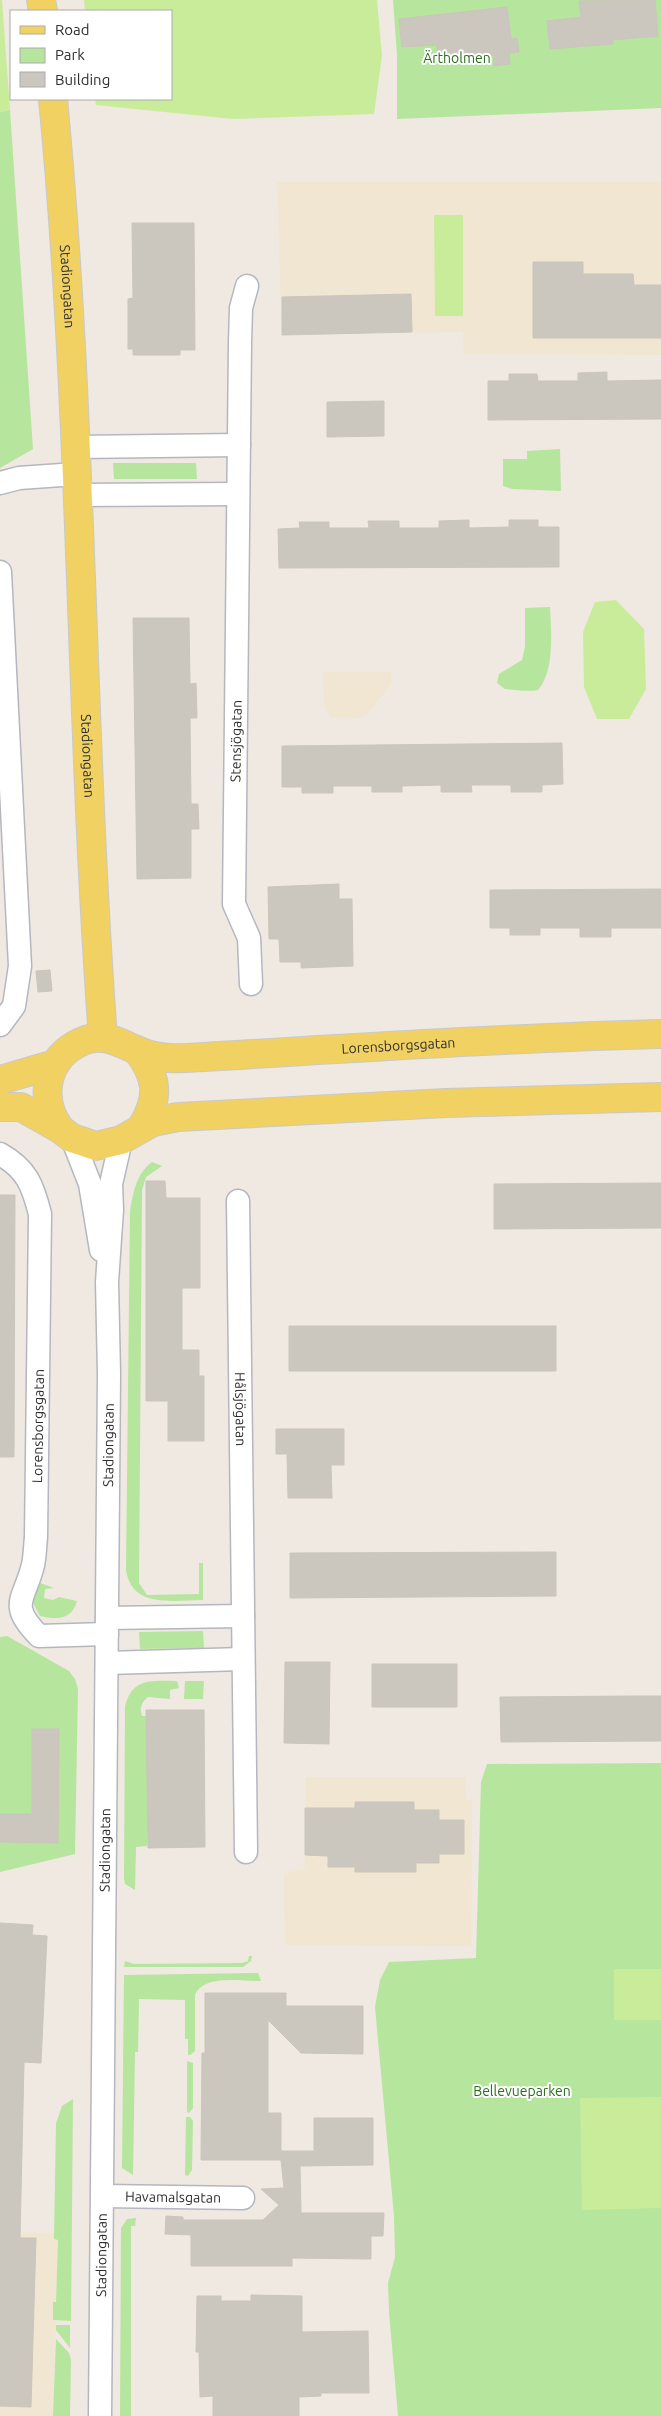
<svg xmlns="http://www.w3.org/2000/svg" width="661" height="2416" font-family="Ubuntu,sans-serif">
<rect width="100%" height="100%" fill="#efe9e1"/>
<!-- education -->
<path fill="#f0e6d1" d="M 277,182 L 661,182 L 661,355 L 464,354 L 463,332 L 282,335 Z
M 323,672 L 391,672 L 391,684 L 373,707 L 362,718 L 330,717 L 324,707 Z
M 306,1777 L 466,1777 L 466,1799 L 472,1800 L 471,1946 L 285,1945 L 284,1874 L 305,1868 Z
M 0,2232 L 58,2233 L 53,2416 L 0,2416 Z"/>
<!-- green -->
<path fill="#b6e59e" d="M 393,0 L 661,0 L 661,108 L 397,119 L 397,55 Z
M 10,110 L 33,449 L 0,468 L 0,112 Z
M 560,449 L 561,491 L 512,489 L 503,486 L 503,459 L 527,459 L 527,451 Z
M 113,463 L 196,463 L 197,479 L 114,479 Z
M 550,607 C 551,631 555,671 538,690 C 528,692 516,690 505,689 L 497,683 L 499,674 L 522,660 L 525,647 L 525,608 Z
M 152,1162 L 162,1166 L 146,1177 L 142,1190 L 139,1583 L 147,1595 L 199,1594 L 199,1563 L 203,1563 L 203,1600 C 173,1600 132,1609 126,1570 L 130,1212 C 133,1193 136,1174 152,1162 Z
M 37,1582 L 54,1588 L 45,1589 L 44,1598 L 53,1600 L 59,1597 L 77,1601 C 72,1620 56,1620 40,1616 L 32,1601 Z
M 203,1631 L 204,1648 L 140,1649 L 139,1632 Z
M 7,1636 L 69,1671 L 75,1679 L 78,1689 L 75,1854 L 0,1872 L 0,1637 Z
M 177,1681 L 179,1688 L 170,1690 L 170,1699 L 148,1697 C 142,1702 139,1707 142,1716 L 150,1716 L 147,1846 L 136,1847 L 135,1890 L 125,1884 L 124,1879 L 125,1707 C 132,1677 152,1681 177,1681 Z
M 185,1681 L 204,1681 L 203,1699 L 184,1699 Z
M 661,1763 L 661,2416 L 398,2416 L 389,2312 L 388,2283 L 395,2257 L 394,2216 L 375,2007 L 380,1980 L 389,1962 L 476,1958 L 481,1782 L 487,1764 Z
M 249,1956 L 252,1956 L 251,1961 L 243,1967 L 124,1967 L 125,1961 L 134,1964 L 242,1963 L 248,1961 Z
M 258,1973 L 261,1981 C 242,1981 203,1974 195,1995 L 195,2051 L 190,2055 L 188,2055 L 188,2039 L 185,2039 L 185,2000 L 139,1999 L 138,2052 L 135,2052 L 133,2175 L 122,2168 L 124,1975 Z
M 187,2061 L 193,2063 L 193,2108 L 189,2113 L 187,2112 Z
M 73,2099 L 71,2321 L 53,2320 L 53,2302 L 56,2302 L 58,2240 L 54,2239 L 56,2123 L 62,2106 Z
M 186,2117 L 190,2117 L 193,2121 L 192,2170 L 188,2176 L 185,2175 Z
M 136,2218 L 135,2226 L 131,2226 L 131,2416 L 120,2416 L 121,2228 L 127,2219 Z
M 56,2325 L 70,2325 L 70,2348 L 56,2330 Z
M 56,2339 L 69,2353 L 71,2360 L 70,2416 L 53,2416 Z"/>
<!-- pitch -->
<path fill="#c9ec9a" d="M 0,0 L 2,0 L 10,110 L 0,112 Z
M 84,0 L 377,0 L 382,55 L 374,114 L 233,119 L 96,105 L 95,99 L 171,99 L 171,11 L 85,11 Z
M 434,215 L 463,215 L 463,316 L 435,316 Z
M 616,600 L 644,629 L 646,689 L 629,719 L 597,719 L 584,687 L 583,632 L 595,602 Z
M 614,1969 L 661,1969 L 661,2020 L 614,2020 Z
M 661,2097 L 661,2208 L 582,2210 L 580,2098 Z"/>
<!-- building -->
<path fill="#cbc7bf" stroke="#cbc5ba" d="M 655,0 L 658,36 L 612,40 L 613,44 L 550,49 L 547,21 L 581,17 L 579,1 Z
M 507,7 L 511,39 L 517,38 L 519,52 L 509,53 L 510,64 L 494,66 L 493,55 L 438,61 L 437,45 L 402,47 L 399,19 Z
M 132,223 L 194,223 L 195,350 L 180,350 L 180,355 L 133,355 L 133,349 L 128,349 L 128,299 L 133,298 Z
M 533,262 L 583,262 L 583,274 L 633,274 L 634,285 L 661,285 L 661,338 L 533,338 Z
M 411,294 L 412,332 L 282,335 L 282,297 Z
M 607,372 L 607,381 L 661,380 L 661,419 L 488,420 L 488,381 L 509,381 L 509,374 L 537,374 L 538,381 L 578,381 L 578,373 Z
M 384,401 L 384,436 L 327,437 L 327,402 Z
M 469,520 L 469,528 L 509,527 L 509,520 L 538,520 L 538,527 L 559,527 L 559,567 L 279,568 L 278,529 L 300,528 L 299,522 L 329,522 L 329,528 L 369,528 L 368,521 L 399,521 L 399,528 L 439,528 L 439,521 Z
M 133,618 L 189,618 L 190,684 L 196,683 L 197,718 L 190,718 L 191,804 L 198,804 L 199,829 L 191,829 L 191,878 L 137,879 Z
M 562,743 L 563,784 L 542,785 L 542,792 L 511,792 L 511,785 L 471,785 L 472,792 L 441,792 L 441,785 L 402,786 L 402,792 L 372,792 L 372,786 L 333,786 L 333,793 L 302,793 L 302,787 L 282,787 L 282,746 Z
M 339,884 L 339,899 L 352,899 L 353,966 L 301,968 L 301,962 L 280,962 L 279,939 L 269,939 L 268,887 Z
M 661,889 L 661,928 L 611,928 L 611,937 L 580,937 L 580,928 L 540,928 L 540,935 L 510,935 L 510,928 L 490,928 L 490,890 Z
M 50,970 L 52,991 L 38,992 L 36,971 Z
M 146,1181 L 165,1181 L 166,1198 L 200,1198 L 200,1288 L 182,1288 L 182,1350 L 199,1350 L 199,1376 L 204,1376 L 204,1441 L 168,1441 L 168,1401 L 146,1401 Z
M 661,1183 L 661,1228 L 494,1229 L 494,1184 Z
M 0,1195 L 15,1195 L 14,1457 L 0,1457 Z
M 289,1326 L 556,1326 L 556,1371 L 289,1371 Z
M 276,1429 L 344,1429 L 344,1465 L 331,1465 L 332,1498 L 288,1498 L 287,1454 L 276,1454 Z
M 556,1552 L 556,1596 L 290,1598 L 290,1553 Z
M 285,1662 L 330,1662 L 329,1744 L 284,1743 Z
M 372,1664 L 457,1664 L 457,1707 L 372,1707 Z
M 636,1696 L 661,1696 L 661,1741 L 501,1742 L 500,1697 Z
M 146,1710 L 204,1710 L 205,1847 L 148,1848 Z
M 32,1729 L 59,1729 L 58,1843 L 0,1842 L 0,1814 L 32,1814 Z
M 355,1802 L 414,1802 L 414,1810 L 439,1810 L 439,1820 L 464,1820 L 464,1854 L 439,1854 L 439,1863 L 416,1863 L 416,1872 L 355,1872 L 355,1867 L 328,1867 L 328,1856 L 305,1855 L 305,1808 L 355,1808 Z
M 0,1923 L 33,1925 L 32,1935 L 47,1936 L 41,2063 L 24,2062 L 20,2238 L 36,2238 L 31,2407 L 0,2406 Z
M 205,1993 L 286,1993 L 286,2006 L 363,2006 L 363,2054 L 301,2053 L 268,2020 L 268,2113 L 281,2113 L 281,2151 L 314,2151 L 314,2118 L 373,2118 L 373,2165 L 300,2166 L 301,2213 L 384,2213 L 383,2236 L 371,2236 L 371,2259 L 292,2258 L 292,2266 L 191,2266 L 191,2235 L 165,2234 L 166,2216 L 183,2217 L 183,2220 L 263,2220 L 279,2205 L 261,2189 L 284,2188 L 281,2160 L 201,2160 L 202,2053 L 205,2053 Z
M 251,2295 L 302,2296 L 302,2332 L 368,2331 L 369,2393 L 321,2393 L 321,2396 L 299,2397 L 299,2416 L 213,2416 L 213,2396 L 200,2397 L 199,2352 L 196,2352 L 197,2296 L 221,2296 L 221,2301 L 251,2301 Z"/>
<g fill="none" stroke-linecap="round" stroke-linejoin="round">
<!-- minor casing -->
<g stroke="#b4b7c1" stroke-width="25">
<g id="minor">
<path d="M 247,286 L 241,308 L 240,343 L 234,904 L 249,938 L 251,984"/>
<path d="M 75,447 L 239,445"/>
<path d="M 0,483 L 19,478 L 76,474"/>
<path d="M 77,495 L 238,494"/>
<path d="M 0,572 L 20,966 L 14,1006 L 0,1025"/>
<path d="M 72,1138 L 90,1184 L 101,1250"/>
<path d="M 0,1154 C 27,1169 33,1186 40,1214 L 36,1537 C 35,1546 35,1556 33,1565 C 25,1599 7,1604 39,1636 L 107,1634"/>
<path id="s1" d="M 238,1201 L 246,1852"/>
<path d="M 107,1618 L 243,1616"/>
<path d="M 107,1663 L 243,1659"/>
<path id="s2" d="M 103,2196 L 243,2198"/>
<path id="s3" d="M 100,2416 L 109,1374 L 107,1282 L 112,1210 L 111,1184 L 121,1140"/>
</g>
</g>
<!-- major casing -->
<g stroke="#c9c9c9" stroke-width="30">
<g id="major">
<path d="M 41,0 L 43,11"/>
<path id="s4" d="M 53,99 C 83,411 80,725 103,1038"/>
<path d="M 137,1050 C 158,1078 160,1097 142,1127"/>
<path d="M 0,1080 L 55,1064"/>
<path d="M 0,1107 L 21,1107 L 60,1129 L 72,1138 L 96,1146 L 121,1140 L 153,1122 L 178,1117 L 446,1103 L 661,1097"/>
<path id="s5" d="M 60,1129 C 38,1098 45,1057 83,1041 C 108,1030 127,1049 150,1055 C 167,1060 186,1058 203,1057 C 356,1048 508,1038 661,1034"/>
</g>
</g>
<!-- minor -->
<use href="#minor" stroke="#fff" stroke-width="22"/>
<!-- major -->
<use href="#major" stroke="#f2d163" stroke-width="28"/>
</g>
<g text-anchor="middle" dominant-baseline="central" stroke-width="4" stroke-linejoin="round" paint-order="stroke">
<!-- park labels -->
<g font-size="14" fill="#2c6e1b" stroke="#fff">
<text x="457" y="58">Ärtholmen</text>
<text x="522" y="2091">Bellevueparken</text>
</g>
<!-- street labels -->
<g font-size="14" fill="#2e2e2e" stroke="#fff">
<text stroke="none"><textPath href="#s4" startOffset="188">Stadiongatan</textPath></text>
<text transform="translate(236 741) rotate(-89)">Stensjögatan</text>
<text stroke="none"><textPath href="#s4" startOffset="658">Stadiongatan</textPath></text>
<text stroke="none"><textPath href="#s5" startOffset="425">Lorensborgsgatan</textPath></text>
<text stroke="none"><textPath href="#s1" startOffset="208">Hålsjögatan</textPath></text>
<text transform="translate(38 1426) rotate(-89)">Lorensborgsgatan</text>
<text stroke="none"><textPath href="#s3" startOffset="971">Stadiongatan</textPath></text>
<text stroke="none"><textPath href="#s3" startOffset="566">Stadiongatan</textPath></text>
<text stroke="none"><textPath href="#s2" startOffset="70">Havamalsgatan</textPath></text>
<text stroke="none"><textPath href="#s3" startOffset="161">Stadiongatan</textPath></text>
</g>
</g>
<!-- legend -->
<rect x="10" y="10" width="162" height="90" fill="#ffffff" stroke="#ababab"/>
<rect x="20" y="26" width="25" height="8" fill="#f2d163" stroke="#ababab"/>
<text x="55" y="35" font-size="15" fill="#2e2e2e">Road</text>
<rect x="20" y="48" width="25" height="15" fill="#b6e59e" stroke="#ababab"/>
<text x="55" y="60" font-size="15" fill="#2e2e2e">Park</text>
<rect x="20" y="72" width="25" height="15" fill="#cbc7bf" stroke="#ababab"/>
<text x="55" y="85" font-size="15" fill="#2e2e2e">Building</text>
</svg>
